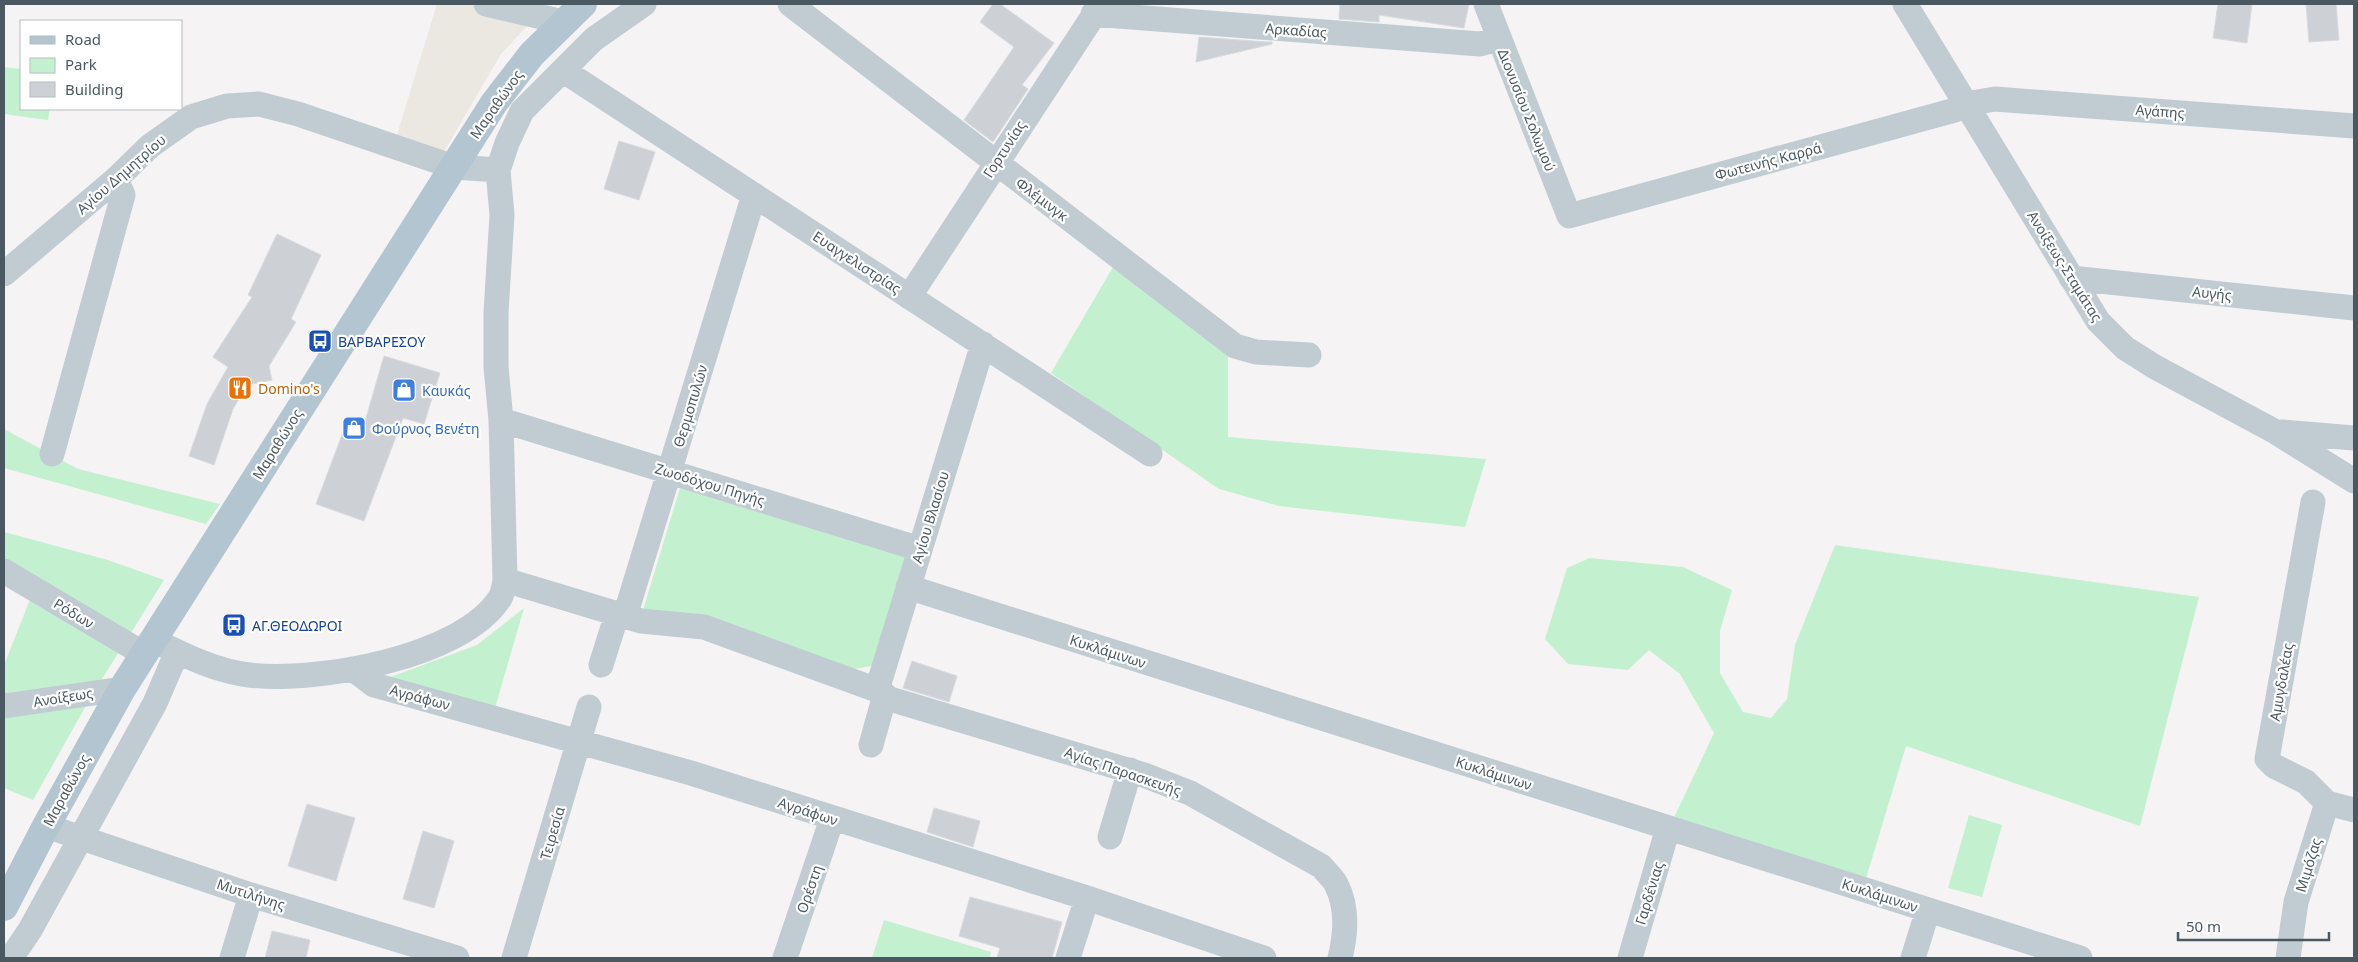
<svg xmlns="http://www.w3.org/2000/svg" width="2358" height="962" font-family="'Noto Sans',sans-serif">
<rect width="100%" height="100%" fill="#f5f3f3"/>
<!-- commercial -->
<path fill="#ebe7e1" d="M 437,4 L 548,4 L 501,54 L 442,155 L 396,138 Z"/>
<!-- green -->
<path fill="#c3f1d0" d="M 4,67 L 21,69 L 21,109 L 50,109 L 48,120 L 4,114 Z
M 1113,267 L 1228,352 L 1228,437 L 1486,459 L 1465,527 L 1279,506 L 1219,489 L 1051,373 Z
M 4,429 L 78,469 L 220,504 L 206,524 L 4,468 Z
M 680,488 L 907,555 L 876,665 L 855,669 L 643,610 Z
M 4,532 L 108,560 L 164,580 L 92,695 L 33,800 L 4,788 L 4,665 L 31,597 L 4,559 Z
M 1835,545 L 2199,597 L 2140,826 L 1906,746 L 1864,885 L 1672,822 L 1714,733 L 1680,674 L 1649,650 L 1628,670 L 1568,664 L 1545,639 L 1567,568 L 1590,558 L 1683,567 L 1732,590 L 1720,631 L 1720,673 L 1743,712 L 1771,718 L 1787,699 L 1795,645 Z
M 524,608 L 495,708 L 385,679 L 477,645 Z
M 1969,815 L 2002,825 L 1982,897 L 1948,888 Z
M 884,920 L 991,952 L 990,958 L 872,958 Z"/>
<!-- building -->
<path fill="#cdd1d5" stroke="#d7dade" d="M 993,4 L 1000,4 L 1054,43 L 1022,85 L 1028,89 L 993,142 L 964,120 L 1014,47 L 980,22 Z
M 1340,4 L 1469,4 L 1464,28 L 1379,15 L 1379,22 L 1339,19 Z
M 2218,4 L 2252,4 L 2247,43 L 2213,38 Z
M 2306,4 L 2336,4 L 2339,40 L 2309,42 Z
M 1199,37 L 1267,42 L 1272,42 L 1272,44 L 1196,62 Z
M 619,141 L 655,152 L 639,200 L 604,189 Z
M 277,234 L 321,255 L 291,319 L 296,322 L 269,366 L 272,380 L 247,385 L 233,409 L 214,465 L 189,456 L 207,404 L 228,367 L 213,357 L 252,297 L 248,295 Z
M 384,356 L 440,373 L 424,424 L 403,418 L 364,521 L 316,504 L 348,419 L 364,425 Z
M 912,661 L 957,676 L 949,702 L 903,688 Z
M 307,804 L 355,818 L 336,881 L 288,866 Z
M 934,808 L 980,821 L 973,847 L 927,832 Z
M 423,831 L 454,841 L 434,908 L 403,899 Z
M 970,897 L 1062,922 L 1052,958 L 997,958 L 1000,948 L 959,936 Z
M 272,931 L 310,940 L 306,958 L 265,958 Z"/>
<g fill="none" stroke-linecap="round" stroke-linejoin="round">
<!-- minor -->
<path stroke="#c1ccd2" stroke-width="25" d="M 486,4 L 563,22
M 790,4 L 1235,346 L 1256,352 L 1309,355
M 1486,4 L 1569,216 L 1955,110 L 1966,104 L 1995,99 L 2354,126
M 1905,4 L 2098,321 L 2125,348 L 2155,367 L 2274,431 L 2354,481
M 1093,14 L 1480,44 L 1498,39
M 564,71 L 1150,454
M 4,274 L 116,179 L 150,146 L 191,117 L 227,106 L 259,104 L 298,114 L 454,167 L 498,170 L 507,143 L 522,111 L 594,39 L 644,4
M 2071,278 L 2354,308
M 909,297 L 1101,4
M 501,420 L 920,549
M 2282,432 L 2354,438
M 52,454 L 123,195 L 116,179
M 2313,502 L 2267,759 L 2274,766 L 2306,782 L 2327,803 L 2354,810
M 4,571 L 144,654
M 505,580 L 641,621 L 704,627 L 877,690 L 890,699 L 1144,775 L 1190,793 L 1321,866 C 1326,872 1333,878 1336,884 C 1348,907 1346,934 1340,958
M 908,587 L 2080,958
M 625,616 L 754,195
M 153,640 C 184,655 215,671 249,675 C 315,683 462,658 500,598 C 503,593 504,586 505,580 L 501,420 L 496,367 L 496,313 L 502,215 L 498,170
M 601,665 L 617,614
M 353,669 L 374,685 L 691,773 L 1087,898 L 1264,958
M 877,690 L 983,344
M 4,706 L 122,689
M 871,745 L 885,695
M 46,826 L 251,895 L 457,958
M 1110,837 L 1130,770
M 11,958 L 30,930 L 155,703 L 177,652
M 232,958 L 251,895
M 514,958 L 589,707
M 785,958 L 832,819
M 1068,958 L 1087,898
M 1630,958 L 1668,828
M 1913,958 L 1928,910
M 2288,958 L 2296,902 L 2327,803"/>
<!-- major -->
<path stroke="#b3c5d1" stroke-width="28" d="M 4,907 L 46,826 L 122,689 L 494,103 L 532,54 L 583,4"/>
</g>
<!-- icons -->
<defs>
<g id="bus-square" transform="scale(1.25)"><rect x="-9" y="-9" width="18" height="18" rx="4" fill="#1a4fb4" stroke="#fff"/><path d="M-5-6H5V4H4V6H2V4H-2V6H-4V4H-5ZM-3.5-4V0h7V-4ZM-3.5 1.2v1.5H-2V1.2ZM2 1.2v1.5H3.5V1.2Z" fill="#fff"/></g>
<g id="restaurant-square" transform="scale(1.25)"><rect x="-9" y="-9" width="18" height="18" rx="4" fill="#e8710a" stroke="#fff"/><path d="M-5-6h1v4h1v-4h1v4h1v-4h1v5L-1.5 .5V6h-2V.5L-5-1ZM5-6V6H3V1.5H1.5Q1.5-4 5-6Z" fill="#fff"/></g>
<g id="shop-square" transform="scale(1.25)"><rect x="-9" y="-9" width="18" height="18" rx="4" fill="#3f7fe0" stroke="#fff"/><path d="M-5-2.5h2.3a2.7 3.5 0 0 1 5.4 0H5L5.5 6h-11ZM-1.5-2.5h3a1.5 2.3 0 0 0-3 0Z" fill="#fff"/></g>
</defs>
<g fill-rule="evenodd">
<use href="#bus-square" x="320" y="341"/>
<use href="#restaurant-square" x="240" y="388"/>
<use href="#shop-square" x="404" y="390"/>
<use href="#shop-square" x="354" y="428"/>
<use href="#bus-square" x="234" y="625"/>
</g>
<g text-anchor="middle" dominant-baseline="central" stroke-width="4.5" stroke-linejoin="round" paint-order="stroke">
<!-- street labels -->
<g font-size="14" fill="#4a5961" stroke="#fff">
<text transform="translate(1296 30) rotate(4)">Αρκαδίας</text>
<text transform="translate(496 104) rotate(-55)">Μαραθώνος</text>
<text transform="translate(1527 110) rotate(68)">Διονυσίου Σολωμού</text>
<text transform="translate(2160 111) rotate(4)">Αγάπης</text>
<text transform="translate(1004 149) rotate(-57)">Γορτυνίας</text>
<text transform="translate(1768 161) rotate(-15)">Φωτεινής Καρρά</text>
<text transform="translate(121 174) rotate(-41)">Αγίου Δημητρίου</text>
<text transform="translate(1042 199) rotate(37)">Φλέμινγκ</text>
<text transform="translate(857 262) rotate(33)">Ευαγγελιστρίας</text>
<text transform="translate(2065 266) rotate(58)">Ανοίξεως-Σταμάτας</text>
<text transform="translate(2212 293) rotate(6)">Αυγής</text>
<text transform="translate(690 406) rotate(-73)">Θερμοπυλών</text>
<text transform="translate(277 444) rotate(-58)">Μαραθώνος</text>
<text transform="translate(710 484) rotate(17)">Ζωοδόχου Πηγής</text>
<text transform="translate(930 517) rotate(-73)">Αγίου Βλασίου</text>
<text transform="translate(74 613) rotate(31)">Ρόδων</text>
<text transform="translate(1108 651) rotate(18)">Κυκλάμινων</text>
<text transform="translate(2281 682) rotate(-80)">Αμυγδαλέας</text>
<text transform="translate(63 697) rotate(-9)">Ανοίξεως</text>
<text transform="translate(420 697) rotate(15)">Αγράφων</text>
<text transform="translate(1123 771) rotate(19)">Αγίας Παρασκευής</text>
<text transform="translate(1494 773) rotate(18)">Κυκλάμινων</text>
<text transform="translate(66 790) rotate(-61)">Μαραθώνος</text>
<text transform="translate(808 811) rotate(18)">Αγράφων</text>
<text transform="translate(552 833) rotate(-74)">Τειρεσία</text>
<text transform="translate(2308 865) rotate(-73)">Μιμόζας</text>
<text transform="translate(809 889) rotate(-71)">Ορέστη</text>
<text transform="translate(1649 893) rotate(-73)">Γαρδένιας</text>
<text transform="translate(251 894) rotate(18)">Μυτιλήνης</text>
<text transform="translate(1880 895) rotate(18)">Κυκλάμινων</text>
</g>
<!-- transit labels -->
<g font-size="14" fill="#164399" stroke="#fff" text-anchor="start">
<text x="338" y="341">ΒΑΡΒΑΡΕΣΟΥ</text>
<text x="252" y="625">ΑΓ.ΘΕΟΔΩΡΟΙ</text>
</g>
<!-- food labels -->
<g font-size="14" fill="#c56008" stroke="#fff" text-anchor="start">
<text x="258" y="388">Domino's</text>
</g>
<!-- shop labels -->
<g font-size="14" fill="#366cbe" stroke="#fff" text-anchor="start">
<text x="422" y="390">Καυκάς</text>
<text x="372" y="428">Φούρνος Βενέτη</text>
</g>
</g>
<!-- border -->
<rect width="2358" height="962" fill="none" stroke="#4a5961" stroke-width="10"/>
<!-- legend -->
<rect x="20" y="20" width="162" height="90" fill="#ffffff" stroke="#b7bdc0"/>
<rect x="30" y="36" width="25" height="8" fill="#b3c5d1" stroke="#b7bdc0"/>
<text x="65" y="45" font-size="15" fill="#4a5961">Road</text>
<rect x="30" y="58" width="25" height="15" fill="#c3f1d0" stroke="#b7bdc0"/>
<text x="65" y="70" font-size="15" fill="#4a5961">Park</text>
<rect x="30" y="82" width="25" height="15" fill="#cdd1d5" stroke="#b7bdc0"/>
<text x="65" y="95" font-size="15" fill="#4a5961">Building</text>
<!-- scale -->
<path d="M2178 932v8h151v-8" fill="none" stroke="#4a5961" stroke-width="2.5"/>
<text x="2186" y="932" font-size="15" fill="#4a5961" stroke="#ffffff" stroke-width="4" paint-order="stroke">50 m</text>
</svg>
